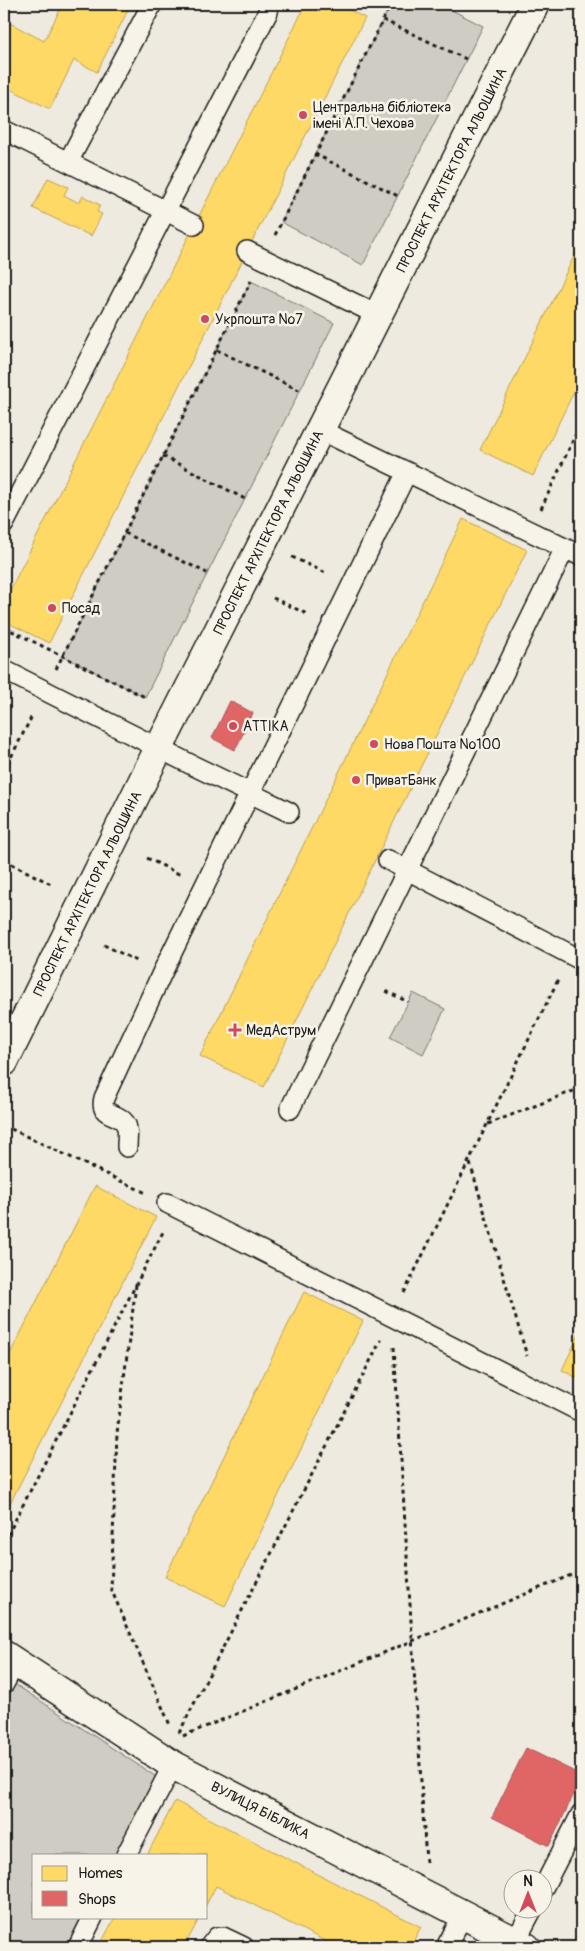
<svg xmlns="http://www.w3.org/2000/svg" width="585" height="1951" font-family="Pangolin,sans-serif">
<rect width="100%" height="100%" fill="#eeeae0"/>
<filter id="ink" filterUnits="userSpaceOnUse"><feTurbulence type="fractalNoise" baseFrequency=".02" numOctaves="2"/><feDisplacementMap in="SourceGraphic" scale="10" xChannelSelector="R" yChannelSelector="G"/><feConvolveMatrix kernelMatrix="1 2 1 2 8 2 1 2 1" color-interpolation-filters="sRGB"/></filter>
<g filter="url(#ink)">
<!-- green -->
<path fill="#cfccc3" stroke="#767470" d="M 391,4 L 440,4 L 483,26 L 363,265 L 281,222 Z
M 251,281 L 334,323 L 145,697 L 63,656 Z
M 413,993 L 445,1009 L 423,1054 L 390,1037 Z
M 4,1677 L 164,1782 L 126,1855 L 34,1855 L 34,1917 L 93,1917 L 77,1947 L 4,1947 Z"/>
<!-- homes -->
<path fill="#ffd966" stroke="#bba050" d="M 63,4 L 131,4 L 97,72 L 74,60 L 50,109 L 4,86 L 4,20 L 44,41 Z
M 306,4 L 350,4 L 347,9 L 365,18 L 49,643 L 4,621 L 4,602 Z
M 48,178 L 68,187 L 64,195 L 79,203 L 83,196 L 100,205 L 97,212 L 102,214 L 91,236 L 33,208 Z
M 581,242 L 581,377 L 533,476 L 480,450 Z
M 463,519 L 527,550 L 264,1087 L 200,1056 Z
M 95,1186 L 156,1217 L 4,1515 L 4,1366 Z
M 304,1292 L 363,1321 L 225,1606 L 165,1577 Z
M 581,1330 L 581,1380 L 562,1370 Z
M 175,1801 L 421,1927 L 410,1947 L 337,1947 L 216,1886 L 206,1905 L 206,1855 L 147,1855 Z
M 115,1917 L 200,1917 L 184,1947 L 99,1947 Z"/>
<!-- shops -->
<path fill="#e06666" stroke="#a55050" d="M 230,701 L 253,713 L 235,750 L 212,738 Z
M 526,1748 L 581,1775 L 581,1779 L 549,1846 L 492,1817 Z"/>
<g fill="none" stroke-linecap="round" stroke-linejoin="round">
<!-- lane casing -->
<g stroke="#1c1c1c" stroke-width="22">
<path id="lane" d="M 4,130 L 68,162 L 152,4
M 68,162 L 194,225
M 247,251 L 378,315
M 320,430 L 581,556
M 4,524 L 268,12 L 269,4
M 4,670 L 192,765 L 289,812
M 388,860 L 581,960
M 290,1109 L 565,548
M 127,1147 C 127,1140 129,1129 125,1123 C 117,1111 99,1118 104,1098 L 162,973 L 407,472
M 167,1203 L 581,1412
M 4,1684 L 15,1663
M 126,1855 L 173,1765
M 542,1890 L 581,1814
M 515,1942 L 533,1908
M 78,1947 L 93,1917
M 209,1947 L 217,1937 L 223,1937 L 244,1947
M 446,1947 L 463,1915"/>
</g>
<!-- secondary casing -->
<g stroke="#1c1c1c" stroke-width="31">
<g id="secondary">
<path id="s1" d="M 4,1062 L 149,768 L 535,4"/>
<path id="s2" d="M 4,1655 L 173,1765 L 526,1947"/>
</g>
</g>
<!-- path -->
<path stroke="#1c1c1c" stroke-width="3" stroke-dasharray="4 4" stroke-linecap="butt" d="M 576,4 L 581,6
M 383,20 L 466,59
M 315,154 L 398,196
M 275,235 L 391,4
M 217,350 L 299,390
M 163,456 L 245,499
M 541,509 L 581,423
M 125,533 L 207,573
M 292,557 L 328,574
M 273,598 L 309,615
M 4,627 L 145,697
M 56,669 L 251,281
M 4,771 L 33,714
M 147,858 L 181,875
M 4,860 L 51,884
M 104,945 L 139,962
M 386,991 L 408,1002
M 488,1124 L 581,1088
M 11,1129 L 146,1193
M 470,1163 L 527,1356
M 136,1285 L 117,1433 L 111,1589 L 170,1725
M 404,1293 L 559,978
M 394,1347 L 426,1862
M 4,1542 L 164,1230
M 179,1733 L 381,1340
M 183,1736 L 581,1571
M 556,1944 L 563,1947"/>
<!-- lane -->
<use href="#lane" stroke="#f7f3e8" stroke-width="19"/>
<!-- secondary -->
<use href="#secondary" stroke="#f7f3e8" stroke-width="28"/>
</g>
</g>
<!-- markers -->
<g fill="#d1495b" stroke="#f7f3e8" stroke-width="2">
<circle cx="303" cy="115" r="5"/>
<circle cx="205" cy="319" r="5"/>
<circle cx="52" cy="608" r="5"/>
<circle cx="233" cy="726" r="5"/>
<circle cx="374" cy="744" r="5"/>
<circle cx="356" cy="780" r="5"/>
<path d="M232.5 1022.5h5v5h5v5h-5v5h-5v-5h-5v-5h5z"/>
</g>
<g text-anchor="middle" dominant-baseline="central" stroke-width="5" stroke-linejoin="round" paint-order="stroke">
<!-- poi labels -->
<g font-size="14" fill="#1c1c1c" stroke="#f7f3e8" text-anchor="start">
<text x="313" y="107">Центральна бібліотека<tspan x="313" dy="16">імені А.П. Чехова</tspan></text>
<text x="215" y="319">Укрпошта №7</text>
<text x="62" y="608">Посад</text>
<text x="243" y="726">АТТІКА</text>
<text x="384" y="744">Нова Пошта №100</text>
<text x="366" y="780">ПриватБанк</text>
<text x="246" y="1030">МедАструм</text>
</g>
<!-- street labels -->
<g font-size="14" fill="#1c1c1c" stroke="#f7f3e8">
<text stroke="none"><textPath href="#s1" startOffset="998">ПРОСПЕКТ АРХІТЕКТОРА АЛЬОШИНА</textPath></text>
<text stroke="none"><textPath href="#s1" startOffset="592">ПРОСПЕКТ АРХІТЕКТОРА АЛЬОШИНА</textPath></text>
<text stroke="none"><textPath href="#s1" startOffset="188">ПРОСПЕКТ АРХІТЕКТОРА АЛЬОШИНА</textPath></text>
<text stroke="none"><textPath href="#s2" startOffset="300">ВУЛИЦЯ БІБЛИКА</textPath></text>
</g>
</g>
<!-- margin -->
<rect width="585" height="1951" fill="none" stroke="#f7f3e8" stroke-width="20"/>
<rect x="10" y="10" width="565" height="1931" fill="none" stroke="#1c1c1c" stroke-width="2" filter="url(#ink)"/>
<!-- legend -->
<rect x="32" y="1854" width="175" height="65" fill="#f7f3e8" stroke="#9f9d96"/>
<rect x="42" y="1866" width="25" height="15" fill="#ffd966" stroke="#9f9d96"/>
<text x="78" y="1878" font-size="15" fill="#1c1c1c">Homes</text>
<rect x="42" y="1891" width="25" height="15" fill="#e06666" stroke="#9f9d96"/>
<text x="78" y="1904" font-size="15" fill="#1c1c1c">Shops</text>
<!-- north arrow -->
<g transform="translate(528 1894)"><circle r="24" fill="#f7f3e8" stroke="#9f9d96"/>
<path d="M0-4L9 19L0 12L-9 19Z" fill="#d1495b"/>
<text y="-8" font-size="14" font-weight="bold" text-anchor="middle" fill="#1c1c1c">N</text>
</g>
</svg>
